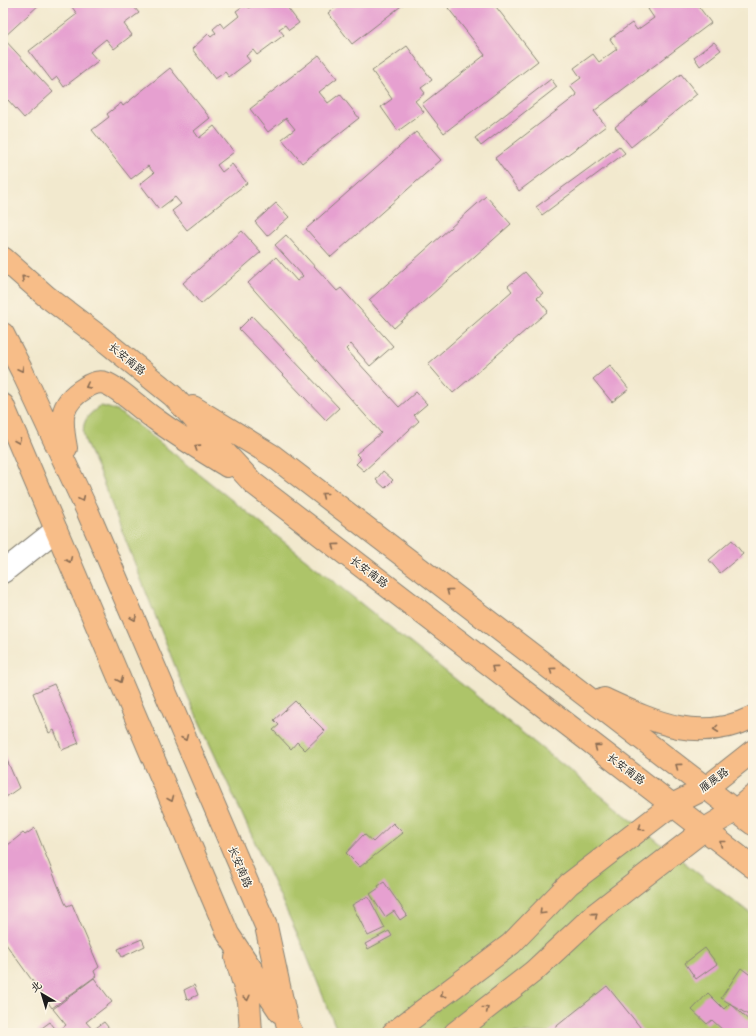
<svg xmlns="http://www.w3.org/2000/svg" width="756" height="1036" font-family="'Balsamiq Sans','LXGW WenKai TC',sans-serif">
<rect width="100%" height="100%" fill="#fcf5e5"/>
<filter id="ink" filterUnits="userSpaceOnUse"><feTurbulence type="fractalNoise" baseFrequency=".025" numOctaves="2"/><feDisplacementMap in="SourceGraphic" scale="8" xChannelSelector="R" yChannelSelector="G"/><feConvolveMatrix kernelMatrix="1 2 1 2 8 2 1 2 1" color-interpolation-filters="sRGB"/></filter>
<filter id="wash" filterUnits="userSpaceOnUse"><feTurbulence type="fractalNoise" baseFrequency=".012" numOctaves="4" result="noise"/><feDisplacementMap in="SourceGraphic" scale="16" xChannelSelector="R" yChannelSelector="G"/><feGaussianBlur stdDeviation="0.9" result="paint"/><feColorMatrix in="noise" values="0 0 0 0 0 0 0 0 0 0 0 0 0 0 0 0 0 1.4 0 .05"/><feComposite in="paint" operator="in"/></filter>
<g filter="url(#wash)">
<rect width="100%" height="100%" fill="#f2e9ce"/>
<!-- green -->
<path fill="#adc469" stroke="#647042" d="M 101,406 C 118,409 130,420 143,429 L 715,887 L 753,915 L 753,1033 L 338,1033 L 304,949 L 182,684 L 97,467 C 86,443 71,423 101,406 Z"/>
<g id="blocks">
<!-- building -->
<path fill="#e6a0d0" d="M 3,3 L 41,3 L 3,38 L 53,92 L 24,118 L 8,100 L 3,105 Z
M 77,3 L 131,3 L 139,13 L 124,24 L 132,35 L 114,49 L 106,39 L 90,52 L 98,61 L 64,87 L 57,77 L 52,81 L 29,51 L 77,14 L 72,7 Z
M 253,3 L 284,3 L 299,23 L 289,30 L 285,25 L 279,29 L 284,35 L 257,55 L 253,50 L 246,56 L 250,61 L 229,77 L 225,72 L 215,79 L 192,49 L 208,34 L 211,37 L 216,33 L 213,29 L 220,23 L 224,28 L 239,16 L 236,11 L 246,4 L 249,8 L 254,4 Z
M 341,3 L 405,3 L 352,44 L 328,13 Z
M 454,3 L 493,3 L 538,61 L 444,133 L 422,104 L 485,55 L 448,8 Z
M 656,3 L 696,3 L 711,23 L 594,111 L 606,126 L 519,191 L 495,158 L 577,95 L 570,86 L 581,78 L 574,68 L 593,54 L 599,62 L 617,49 L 610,39 L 632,23 L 637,30 L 654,18 L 648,9 Z
M 714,42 L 721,50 L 700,66 L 694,57 Z
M 407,46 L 432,80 L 421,88 L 425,93 L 415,101 L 424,112 L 398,131 L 381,107 L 392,99 L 372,71 Z
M 319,55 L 337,78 L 319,92 L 328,103 L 340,94 L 359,118 L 302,163 L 282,139 L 295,129 L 286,118 L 268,132 L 250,109 Z
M 170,68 L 210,118 L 194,131 L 199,138 L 214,126 L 234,152 L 217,165 L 222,172 L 232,164 L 247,183 L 187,230 L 172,211 L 181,204 L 175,197 L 159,209 L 140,184 L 154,173 L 148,166 L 131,179 L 92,130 L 109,117 L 107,114 L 121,103 L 123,106 Z
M 681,74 L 697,94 L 631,147 L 615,127 Z
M 551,79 L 557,87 L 481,146 L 475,138 Z
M 416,132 L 441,160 L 331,257 L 306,229 Z
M 619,146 L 625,153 L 542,215 L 536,207 Z
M 486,196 L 511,224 L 394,328 L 369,300 Z
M 276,203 L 289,217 L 267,236 L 255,222 Z
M 242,231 L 261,252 L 201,304 L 183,283 Z
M 286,235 L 337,291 L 341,288 L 393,346 L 370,366 L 351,344 L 346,349 L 399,407 L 416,392 L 427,404 L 414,415 L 419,421 L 364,471 L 356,464 L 361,459 L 356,454 L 381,433 L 248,283 L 276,257 L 297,281 L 303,276 L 275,245 Z
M 525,272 L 543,293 L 537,298 L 548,311 L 453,393 L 428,364 L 512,291 L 508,286 Z
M 252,316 L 339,408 L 326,420 L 239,329 Z
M 610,365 L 629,389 L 612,402 L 593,379 Z
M 383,471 L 393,480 L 385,488 L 376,480 Z
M 732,540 L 743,554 L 720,573 L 709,560 Z
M 54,684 L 79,743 L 62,750 L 54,730 L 49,733 L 33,693 Z
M 295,701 L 325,731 L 305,750 L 297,742 L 291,749 L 273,730 L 279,725 L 274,720 Z
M 3,751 L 19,788 L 3,799 Z
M 393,823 L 403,833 L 360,867 L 346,853 L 364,834 L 373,842 Z
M 35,828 L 65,903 L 67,906 L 72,904 L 99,967 L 94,971 L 96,976 L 52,1008 L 3,940 L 3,849 L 23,833 L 25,835 Z
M 384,882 L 407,915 L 400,920 L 394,911 L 385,917 L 370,894 L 379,888 L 378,886 Z
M 368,896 L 385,928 L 368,936 L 352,905 Z
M 389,931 L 392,936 L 368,949 L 365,944 Z
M 142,939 L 145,946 L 122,957 L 118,949 Z
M 705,948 L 717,964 L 696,979 L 685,963 Z
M 741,968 L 753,977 L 753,1018 L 721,998 Z
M 94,978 L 112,1002 L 86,1022 L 93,1030 L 104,1022 L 113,1033 L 35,1033 L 50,1022 L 58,1032 L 66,1025 L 53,1009 Z
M 194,985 L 198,995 L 187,1000 L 184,990 Z
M 607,986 L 645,1033 L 548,1033 Z
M 708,993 L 724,1009 L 730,1003 L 753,1024 L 753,1033 L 726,1033 L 712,1020 L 707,1024 L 692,1010 Z"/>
</g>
</g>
<g filter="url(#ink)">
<use href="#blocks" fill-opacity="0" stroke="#878275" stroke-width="1"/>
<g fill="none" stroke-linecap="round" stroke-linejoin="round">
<!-- minor casing -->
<g stroke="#878275" stroke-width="24">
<path id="minor" d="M 3,572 L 56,530"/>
</g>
<!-- major casing -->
<g stroke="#878275" stroke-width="24">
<path id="major" d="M 3,258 L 46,296 L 100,337 L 173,396 L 253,483 L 753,867
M 3,334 L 22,371 L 87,510 L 266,926 L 287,1023 L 292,1033
M 3,405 L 228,934 L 280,1012
M 193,407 L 273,456 L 753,824
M 66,448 C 61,421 58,404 85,388 C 91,384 98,381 105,383 C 118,387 143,411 155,419 C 178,436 203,451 227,466
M 604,699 C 654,722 699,744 753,717
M 236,958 L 249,1001 L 251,1033
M 393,1033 L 511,944 L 569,884 L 672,805 L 706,788 L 753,751
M 455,1033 L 533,972 L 594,915 L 705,829 L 735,811 L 753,796"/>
</g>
<!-- minor -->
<use href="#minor" stroke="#fff" stroke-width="22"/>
<!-- major -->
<use href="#major" stroke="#f7bd88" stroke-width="22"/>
</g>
<!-- one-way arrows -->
<defs><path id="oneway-chevron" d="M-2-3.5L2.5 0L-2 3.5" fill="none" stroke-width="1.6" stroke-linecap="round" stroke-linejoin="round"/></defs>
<g stroke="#8a6c52">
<use href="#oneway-chevron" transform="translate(24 278) rotate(-138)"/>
<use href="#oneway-chevron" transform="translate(21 369) rotate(63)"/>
<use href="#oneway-chevron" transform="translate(88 386) rotate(153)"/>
<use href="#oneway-chevron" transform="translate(18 441) rotate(67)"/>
<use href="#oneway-chevron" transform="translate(197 447) rotate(-147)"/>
<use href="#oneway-chevron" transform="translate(324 495) rotate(-142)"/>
<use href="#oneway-chevron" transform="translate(82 499) rotate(65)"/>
<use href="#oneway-chevron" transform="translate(335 546) rotate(-143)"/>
<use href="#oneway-chevron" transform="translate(69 560) rotate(67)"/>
<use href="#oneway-chevron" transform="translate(449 591) rotate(-142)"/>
<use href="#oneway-chevron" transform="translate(134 618) rotate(67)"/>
<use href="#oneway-chevron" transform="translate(494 668) rotate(-143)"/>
<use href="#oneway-chevron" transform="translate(552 670) rotate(-143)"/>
<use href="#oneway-chevron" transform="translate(120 680) rotate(67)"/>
<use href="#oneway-chevron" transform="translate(716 729) rotate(173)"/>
<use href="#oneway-chevron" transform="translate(185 738) rotate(67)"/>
<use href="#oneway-chevron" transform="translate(597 747) rotate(-143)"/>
<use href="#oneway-chevron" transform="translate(678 766) rotate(-143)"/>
<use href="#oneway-chevron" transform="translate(171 799) rotate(67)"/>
<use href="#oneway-chevron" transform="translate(641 828) rotate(143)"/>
<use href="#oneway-chevron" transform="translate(722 843) rotate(-142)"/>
<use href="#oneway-chevron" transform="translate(542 912) rotate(134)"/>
<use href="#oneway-chevron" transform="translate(595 915) rotate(-40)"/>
<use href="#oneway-chevron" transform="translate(443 995) rotate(143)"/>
<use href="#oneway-chevron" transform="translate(247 998) rotate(76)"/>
<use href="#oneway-chevron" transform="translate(486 1009) rotate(-38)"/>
</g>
</g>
<g text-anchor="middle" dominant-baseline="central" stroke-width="3" stroke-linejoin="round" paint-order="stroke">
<!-- street labels -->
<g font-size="11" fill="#1c1c1c" stroke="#fcf5e5">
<text transform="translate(127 359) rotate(39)">长安南路</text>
<text transform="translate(369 572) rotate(37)">长安南路</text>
<text transform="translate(626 769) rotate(37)">长安南路</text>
<text transform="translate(714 780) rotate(-36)">雁展路</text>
<text transform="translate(240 867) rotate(67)">长安南路</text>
</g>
</g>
<!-- margin -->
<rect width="756" height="1036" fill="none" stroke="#fcf5e5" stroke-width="16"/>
<!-- north arrow -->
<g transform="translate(42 994) rotate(322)" stroke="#fcf5e5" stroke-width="3" paint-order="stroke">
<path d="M0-3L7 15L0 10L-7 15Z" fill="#1c1c1c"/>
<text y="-6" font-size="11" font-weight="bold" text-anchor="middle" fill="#1c1c1c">北</text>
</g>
</svg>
